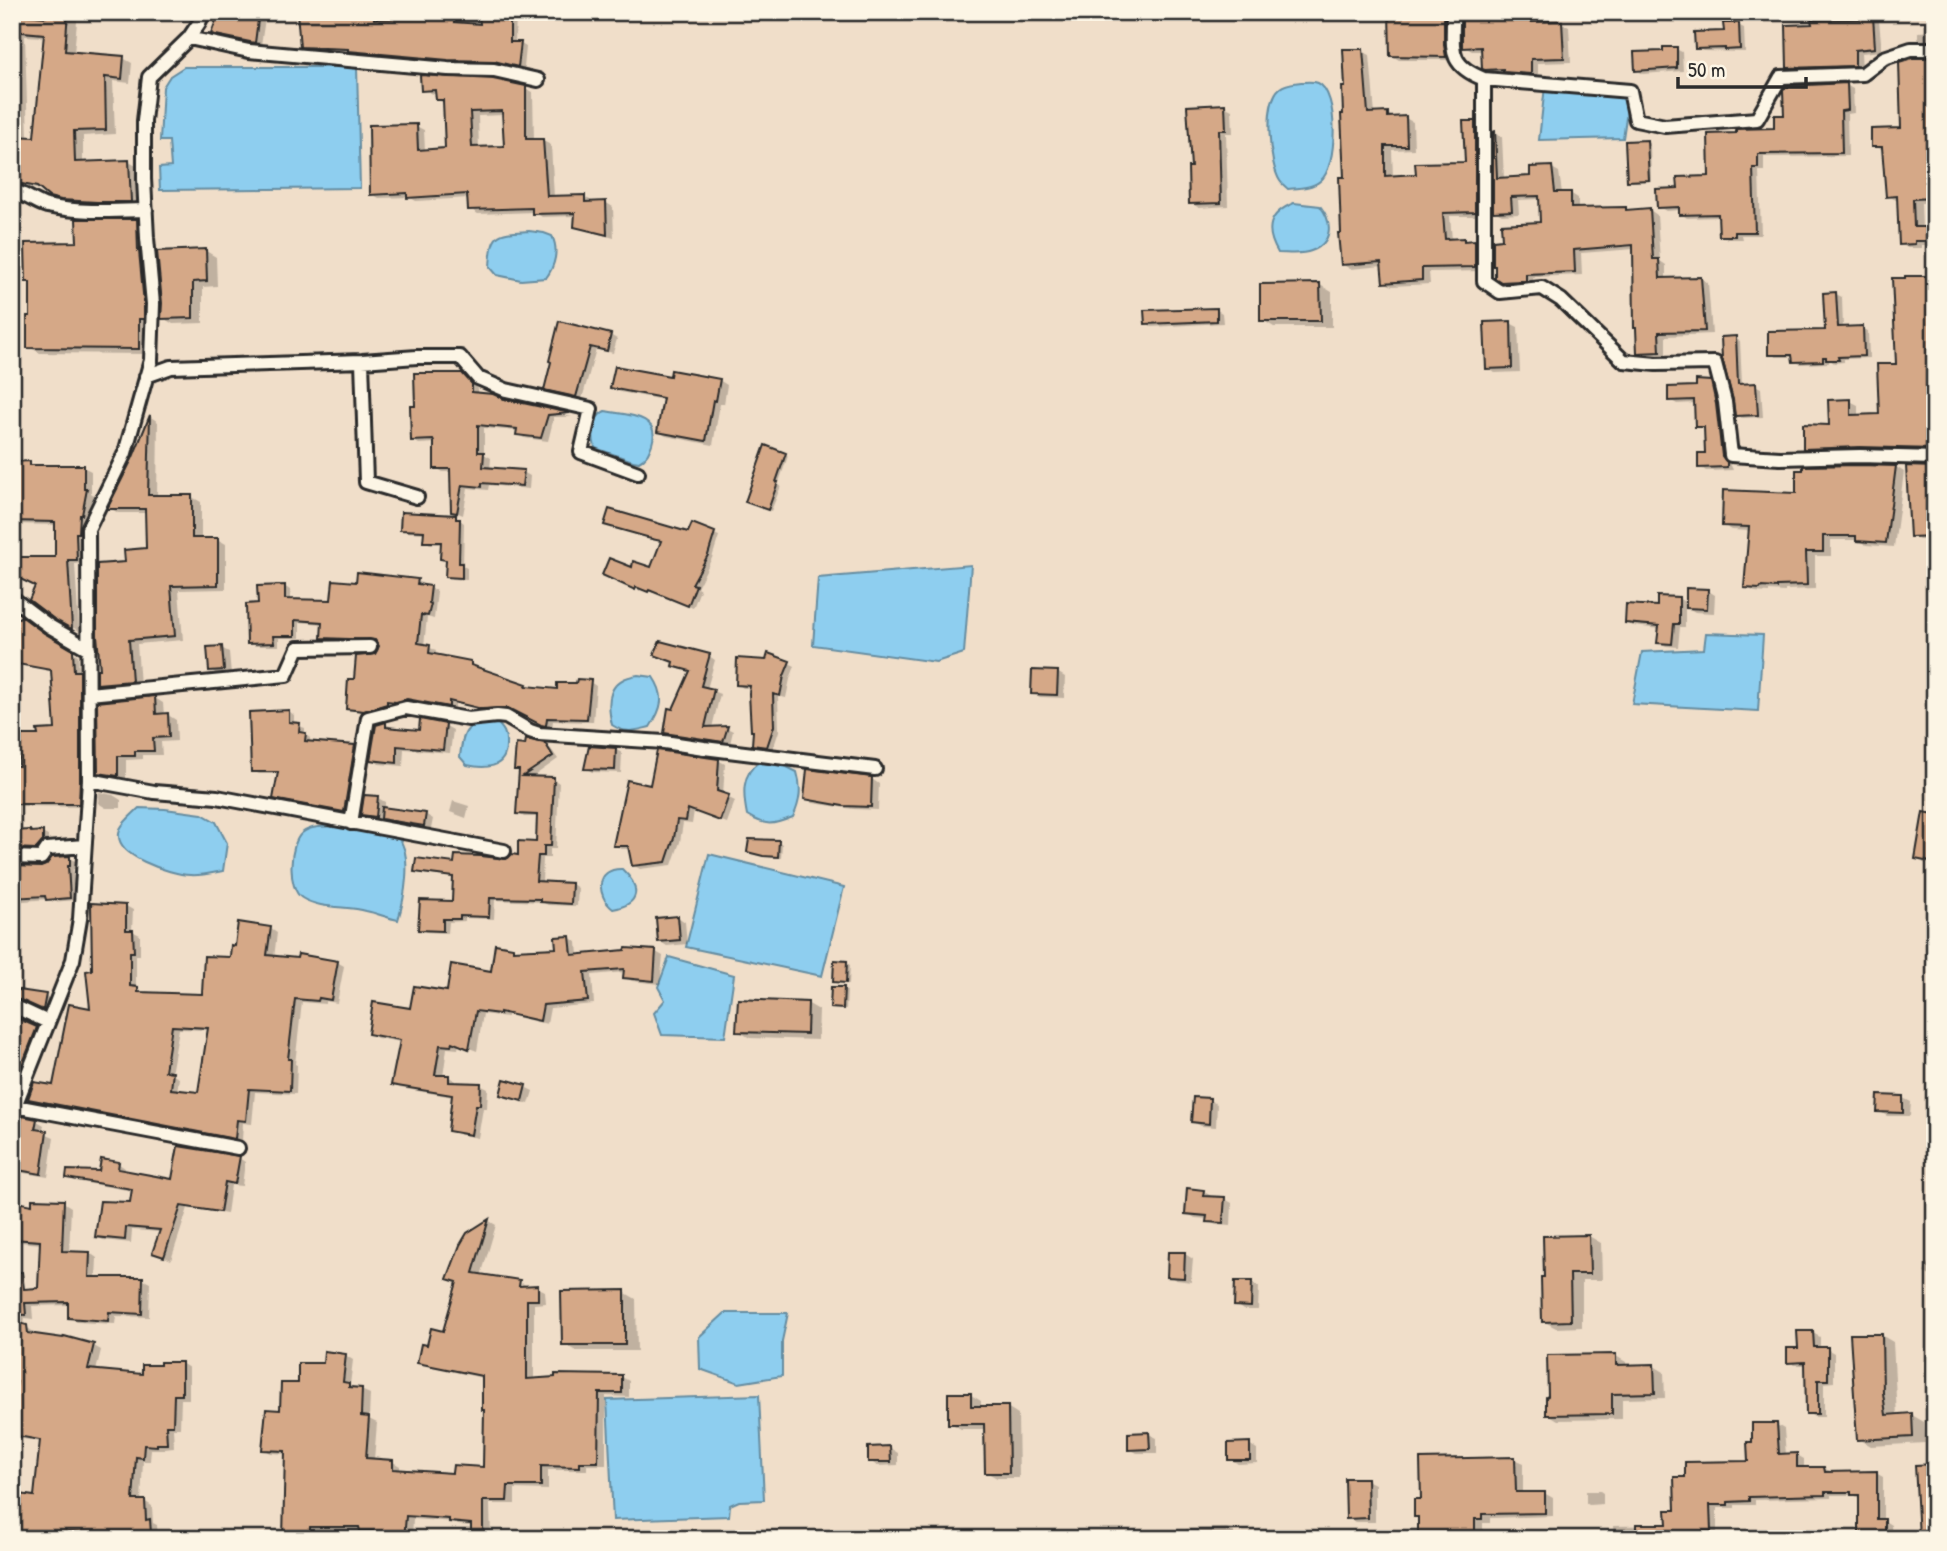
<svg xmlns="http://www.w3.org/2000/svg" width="1947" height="1551" font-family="'Patrick Hand',sans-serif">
<rect width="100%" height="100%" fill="#f0dec9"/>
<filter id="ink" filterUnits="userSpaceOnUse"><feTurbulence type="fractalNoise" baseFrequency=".0143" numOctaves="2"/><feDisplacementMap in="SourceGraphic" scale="14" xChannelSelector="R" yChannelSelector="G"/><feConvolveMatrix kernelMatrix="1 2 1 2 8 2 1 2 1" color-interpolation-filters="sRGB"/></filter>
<g filter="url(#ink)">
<!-- water -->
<path fill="#8eceef" stroke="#668da1" stroke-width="2" d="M 184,67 L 357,67 L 360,188 L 160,190 L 159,168 L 171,167 L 169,141 L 160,141 L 163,87 L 170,76 Z
M 1301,82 C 1306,82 1313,81 1318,83 C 1339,92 1338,168 1320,181 C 1312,188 1298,188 1288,189 C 1285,186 1282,184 1280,181 C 1269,164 1263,102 1280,88 C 1286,83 1294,83 1301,82 Z
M 1545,86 L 1622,95 L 1627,111 L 1623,138 L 1539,140 Z
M 1294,203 L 1320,206 C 1333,222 1333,243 1311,251 C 1302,255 1288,253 1278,253 C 1264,229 1269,213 1294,203 Z
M 529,231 L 544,233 L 552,236 C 559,250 555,266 546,278 L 521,280 L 497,275 L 490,267 C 492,232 496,233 529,231 Z
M 605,411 C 624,415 662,414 652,444 C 649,452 647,458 639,462 L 633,461 L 595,448 C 592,435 591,418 605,411 Z
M 971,565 L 964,653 L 936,662 L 813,645 L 818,578 Z
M 1706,633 L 1763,635 L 1758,711 L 1632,704 L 1642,652 L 1704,649 Z
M 638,675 L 653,677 C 666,696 662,709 650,727 C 633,731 626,734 612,725 C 606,700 608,679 638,675 Z
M 495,721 C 504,729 507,734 506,746 C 506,769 484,769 467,765 L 460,757 C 463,728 467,724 495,721 Z
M 759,762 L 787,767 L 797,772 C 802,789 800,802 793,817 C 773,825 766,827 747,815 C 743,795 741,774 759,762 Z
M 139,808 L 165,809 L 202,814 L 216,822 L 227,843 L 223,871 C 212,873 201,876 190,875 C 171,874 110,856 120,829 C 124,821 133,814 139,808 Z
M 345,827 C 357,829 392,831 399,839 C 413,855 404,901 398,920 C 387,918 377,913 366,911 C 347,906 319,909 302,898 C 287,888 289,844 302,833 C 312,824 333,827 345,827 Z
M 709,854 L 844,887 L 822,976 L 686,947 Z
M 622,869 C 641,887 641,904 613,909 C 596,896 595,868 622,869 Z
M 669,957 L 734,975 L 725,1037 L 662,1035 L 654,1013 L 665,1000 L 658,987 Z
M 725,1313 L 788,1313 L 782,1341 L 782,1376 L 739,1383 L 700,1369 L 699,1337 Z
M 759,1395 L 764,1500 L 739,1501 L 730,1505 L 729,1516 L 613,1520 L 607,1400 Z"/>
<!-- shadow -->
<path fill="#0003" fill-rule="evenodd" d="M 48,12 L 78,12 L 74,53 L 123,58 L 132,63 L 130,83 L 113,81 L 115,134 L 83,136 L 83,164 L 129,162 L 138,167 L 140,206 L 107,207 L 71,204 L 60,202 L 43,191 L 21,185 L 14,191 L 12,195 L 12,16 L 48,19 ZM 25,36 L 45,37 L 35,139 L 28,139 Z
M 221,12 L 266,12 L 261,45 L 220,37 L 213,33 Z
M 299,12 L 406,12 L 411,59 L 355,54 L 351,51 L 308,49 L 302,46 Z
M 427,12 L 516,12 L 515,44 L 521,44 L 526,47 L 524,68 L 502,63 L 432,60 L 426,57 Z
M 526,12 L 568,12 L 568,15 L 532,16 Z
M 935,12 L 967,12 L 966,21 L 943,17 Z
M 1391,12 L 1454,12 L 1453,60 L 1399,60 L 1391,55 Z
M 1463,12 L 1532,12 L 1532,15 L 1537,18 L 1537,24 L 1561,23 L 1569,27 L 1571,62 L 1538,63 L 1538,77 L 1492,72 L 1484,68 L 1483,51 L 1472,51 L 1464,47 Z
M 1813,12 L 1870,12 L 1870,18 L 1879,21 L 1882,51 L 1861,53 L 1862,69 L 1796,71 L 1789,67 L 1813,25 Z
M 1738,25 L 1744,28 L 1745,52 L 1703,51 L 1697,48 Z
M 1935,31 L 1935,41 L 1922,41 L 1918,39 L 1918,32 Z
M 1676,49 L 1682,52 L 1683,71 L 1643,74 L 1637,70 L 1665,53 Z
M 1362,51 L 1370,55 L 1375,115 L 1388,114 L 1395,118 L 1405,118 L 1413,122 L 1414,149 L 1392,150 L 1393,177 L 1417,175 L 1467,164 L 1475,122 L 1483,127 L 1483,216 L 1450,216 L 1452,240 L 1464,240 L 1469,243 L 1475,242 L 1483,247 L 1483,271 L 1429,272 L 1430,284 L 1392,286 L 1384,282 L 1383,266 L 1350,269 L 1342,264 L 1346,178 Z
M 1913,60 L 1935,60 L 1935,202 L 1921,203 L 1922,229 L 1935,228 L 1935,245 L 1922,245 L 1922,248 L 1908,248 L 1900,244 L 1899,200 L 1896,200 L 1888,196 L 1884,150 L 1873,146 L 1902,130 Z
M 1846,85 L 1853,89 L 1854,113 L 1847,114 L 1848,156 L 1764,157 L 1764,171 L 1759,171 L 1761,235 L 1741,235 L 1742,239 L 1727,239 L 1721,235 L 1720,217 L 1687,218 L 1681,214 L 1680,210 L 1666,211 L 1659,207 L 1680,190 L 1711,178 L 1776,129 L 1786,117 Z
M 525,88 L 533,92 L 534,141 L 543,141 L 551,145 L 554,197 L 584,197 L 592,201 L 592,203 L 605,202 L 613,207 L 614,238 L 584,230 L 576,226 L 576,216 L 542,217 L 534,212 L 478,214 L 470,209 L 469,198 L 416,201 L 409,197 L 379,198 L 372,194 L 416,126 L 424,130 L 425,151 L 447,150 L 445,104 L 437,99 L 437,94 L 433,94 L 425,90 ZM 504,115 L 505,148 L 479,149 L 478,116 Z
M 1224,106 L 1232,110 L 1233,133 L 1226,133 L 1228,206 L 1199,208 L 1191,203 L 1193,169 Z
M 1494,133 L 1502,137 L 1504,179 L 1532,178 L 1552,168 L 1559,172 L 1562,193 L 1570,193 L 1578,198 L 1578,209 L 1626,209 L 1630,211 L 1650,210 L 1657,215 L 1660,261 L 1666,265 L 1666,279 L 1701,278 L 1708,283 L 1712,334 L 1666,336 L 1666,355 L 1646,356 L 1639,352 L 1634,249 L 1581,253 L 1582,275 L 1533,277 L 1533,284 L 1510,285 L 1497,277 L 1504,241 L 1541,224 L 1541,199 L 1518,200 L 1519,214 L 1502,215 L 1494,211 Z
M 1647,142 L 1650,144 L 1651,181 L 1632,182 L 1629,180 Z
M 12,197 L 13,201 L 17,206 L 16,213 L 12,212 Z
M 136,221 L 148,227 L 150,354 L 40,353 L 29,347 L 32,317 L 32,283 L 27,281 L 79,244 Z
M 206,251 L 216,257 L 217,286 L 203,287 L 203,323 L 173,324 L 163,318 Z
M 1926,278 L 1935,281 L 1935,452 L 1812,452 L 1804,448 L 1830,426 L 1850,401 L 1858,405 L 1858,416 L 1880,416 Z
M 1320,285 L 1332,292 L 1332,327 L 1274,327 L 1262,320 Z
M 1836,294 L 1842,297 L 1843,329 L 1862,328 L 1868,331 L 1869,358 L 1844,359 L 1844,362 L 1834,363 L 1829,359 L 1829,363 L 1800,364 L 1794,361 L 1794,357 L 1776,357 L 1770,354 L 1827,332 Z
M 1217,310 L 1222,313 L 1223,323 L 1152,327 L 1147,323 Z
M 1510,323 L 1518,327 L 1520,372 L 1495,373 L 1488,368 Z
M 610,335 L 617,339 L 613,353 L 596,349 L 582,399 L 553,392 L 546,389 L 553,362 Z
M 1735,338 L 1740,341 L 1742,385 L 1755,385 L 1761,388 L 1763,417 L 1742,418 L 1737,415 Z
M 462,375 L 469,379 L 478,389 L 478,395 L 572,417 L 554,417 L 548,441 L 524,438 L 518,434 L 518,431 L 484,428 L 484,454 L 491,458 L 490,469 L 523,472 L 530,476 L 529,489 L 489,485 L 488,490 L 468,488 L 463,515 L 453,511 L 451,472 L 443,472 L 436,468 L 436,443 L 419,444 L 412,440 L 417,408 Z
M 671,378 L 719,380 L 727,385 L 724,404 L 720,404 L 713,445 L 666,436 L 659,432 L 664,400 L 620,392 L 612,388 Z
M 1710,382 L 1717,387 L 1723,409 L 1729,461 L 1733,470 L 1706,471 L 1700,467 L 1707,454 L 1706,430 L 1697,426 L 1696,403 L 1677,404 L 1670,400 Z
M 151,417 L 158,422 L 157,497 L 192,497 L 201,502 L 201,540 L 217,539 L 226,544 L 226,589 L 179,590 L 183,640 L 137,644 L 140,685 L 108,688 L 99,683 L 127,564 L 147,550 L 147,513 L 118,513 L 110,508 L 135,457 Z
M 785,454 L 788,456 L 778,485 L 781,486 L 771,511 L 751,503 Z
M 12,463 L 30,463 L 37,467 L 83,467 L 91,471 L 91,493 L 94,495 L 84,563 L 75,564 L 79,631 L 55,617 L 57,525 L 12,524 Z
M 1896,467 L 1904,472 L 1894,547 L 1866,545 L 1858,540 L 1831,540 L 1831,556 L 1815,556 L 1815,589 L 1785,590 L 1785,592 L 1769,591 L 1769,593 L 1755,592 L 1746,587 L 1750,531 L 1732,530 L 1723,525 L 1798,495 L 1804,468 Z
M 1935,468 L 1935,540 L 1919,540 L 1912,536 Z
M 456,517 L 464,523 L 463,566 L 467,568 L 467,580 L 452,579 L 447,576 L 447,562 L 442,558 L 443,544 L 430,544 L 425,541 L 425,533 L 407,532 L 402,529 Z
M 714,534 L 719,536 L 712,558 L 697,588 L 700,590 L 693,608 L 654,592 L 653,593 L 641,588 L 640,591 L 609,577 L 633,569 L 652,569 L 663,542 L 654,540 L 649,537 Z
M 417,581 L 423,584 L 423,587 L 431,588 L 437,591 L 434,619 L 427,617 L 424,646 L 436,650 L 435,656 L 471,663 L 477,666 L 477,669 L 531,688 L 559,691 L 590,682 L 596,686 L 593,722 L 553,721 L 552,728 L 542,726 L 515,711 L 490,711 L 455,703 L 455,709 L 414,702 L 404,704 L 392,703 L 392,707 L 371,713 L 354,711 L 348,708 L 355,681 L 371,657 L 380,652 L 380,642 L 329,640 L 323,637 L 324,624 L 300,622 L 300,638 L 279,638 L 279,646 L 255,646 L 249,643 L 260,605 L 284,586 L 290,590 L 291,601 L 333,602 L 357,583 Z
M 1707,590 L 1715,595 L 1714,613 L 1695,612 L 1685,606 L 1685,627 L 1680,627 L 1678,647 L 1666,646 L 1659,642 L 1660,629 L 1633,626 L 1626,622 L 1678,598 L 1688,604 Z
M 12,633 L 50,639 L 78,655 L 79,672 L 85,676 L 84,807 L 19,806 L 20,832 L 42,833 L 48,836 L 48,845 L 43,851 L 18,851 L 12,854 L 12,765 L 20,765 L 39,737 L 57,730 L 53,671 L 12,663 Z
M 221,648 L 229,652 L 231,674 L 218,675 L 211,670 Z
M 657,655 L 709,656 L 715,660 L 707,689 L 720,694 L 712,728 L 727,728 L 733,731 L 730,744 L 672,736 L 666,732 L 691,672 L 680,669 L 674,665 L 674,663 Z
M 789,663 L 795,666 L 790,679 L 786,698 L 778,696 L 779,731 L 773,749 L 760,748 L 754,744 L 752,688 L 743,688 L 738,684 Z
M 1057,672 L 1065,677 L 1064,698 L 1040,697 L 1033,693 Z
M 155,698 L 163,703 L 164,715 L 168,715 L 176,720 L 177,741 L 161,742 L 162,755 L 143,755 L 143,759 L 126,760 L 126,780 L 108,777 L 99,772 Z
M 289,711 L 294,715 L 294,724 L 305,728 L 305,734 L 310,738 L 310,743 L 353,747 L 342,812 L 281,801 L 275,798 L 280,774 L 259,774 L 253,771 Z
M 386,724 L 393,728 L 421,731 L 446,726 L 453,730 L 450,753 L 404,749 L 403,766 L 379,764 L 372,759 Z
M 544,745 L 551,749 L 558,759 L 531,778 L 553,779 L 559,783 L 556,849 L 550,849 L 550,858 L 543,858 L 542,883 L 572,884 L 578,888 L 577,906 L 548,905 L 542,902 L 495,900 L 494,919 L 465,918 L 465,921 L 449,922 L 448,933 L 426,932 L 420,929 L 453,903 L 455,878 L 422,874 L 416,871 L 456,865 L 507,861 L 519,857 L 537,843 L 539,817 L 524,817 L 518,813 L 520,771 L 516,769 Z
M 356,748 L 359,750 L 349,814 L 346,813 Z
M 615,749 L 622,753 L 621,773 L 592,772 L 586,768 Z
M 718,760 L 725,764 L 723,795 L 735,801 L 727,823 L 694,811 L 692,824 L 683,823 L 680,842 L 672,865 L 640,869 L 633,865 L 630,849 L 621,849 L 615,845 L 652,787 Z
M 872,779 L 879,784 L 878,810 L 853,809 L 813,803 L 806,798 Z
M 99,792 L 113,795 L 121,800 L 121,808 L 106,808 L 98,803 Z
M 378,798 L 385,802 L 385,809 L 425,814 L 433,819 L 431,829 L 390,822 L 384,819 L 383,820 L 371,818 L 363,814 Z
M 453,801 L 469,806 L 466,818 L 450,812 Z
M 1935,816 L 1935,864 L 1924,863 L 1917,858 Z
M 779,842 L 782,844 L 781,858 L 768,857 L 752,853 Z
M 69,858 L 75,861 L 75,869 L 73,869 L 75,900 L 53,902 L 48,899 L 12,902 L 12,867 L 41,869 Z
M 126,906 L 133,910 L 132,931 L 140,935 L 140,955 L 136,955 L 136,988 L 144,992 L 204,996 L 231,959 L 236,948 L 271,929 L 277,933 L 274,958 L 337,962 L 344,966 L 337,1003 L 325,1001 L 325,1004 L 302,1002 L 295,1064 L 297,1065 L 296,1094 L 255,1092 L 252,1124 L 243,1123 L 242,1141 L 36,1102 L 30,1099 L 54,1087 L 92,1010 L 94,972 ZM 179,1029 L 210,1030 L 200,1094 L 177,1092 L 179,1078 L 171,1074 Z
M 678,917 L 685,922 L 687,944 L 667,946 L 659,941 Z
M 570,938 L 577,942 L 578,956 L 656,952 L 663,956 L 660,984 L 632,981 L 625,977 L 625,972 L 592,975 L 594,1004 L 550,1008 L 547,1024 L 507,1015 L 507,1017 L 483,1014 L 477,1051 L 459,1044 L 458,1049 L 447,1048 L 443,1077 L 449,1077 L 456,1081 L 456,1084 L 480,1085 L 488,1089 L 487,1108 L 483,1108 L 478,1138 L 458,1134 L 450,1130 L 454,1097 L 400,1088 L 393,1084 L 401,1042 L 377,1038 L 370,1033 L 412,1010 L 493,973 L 513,949 L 518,951 L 557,950 Z
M 847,963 L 850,965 L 849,984 L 838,983 L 835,981 Z
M 844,989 L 847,991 L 846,1009 L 835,1009 L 832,1007 Z
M 12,991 L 45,996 L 54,1001 L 52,1014 L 25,1003 L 14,1006 L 12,1015 Z
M 807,1003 L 819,1010 L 818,1040 L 750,1038 L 738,1031 Z
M 12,1015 L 15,1019 L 46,1033 L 32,1069 L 12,1059 Z
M 525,1087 L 533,1091 L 529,1104 L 509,1098 L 502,1094 Z
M 1903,1098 L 1911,1102 L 1910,1116 L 1887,1116 L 1879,1111 Z
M 1209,1100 L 1217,1104 L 1216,1127 L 1201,1126 L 1193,1122 Z
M 23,1118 L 37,1121 L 44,1125 L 42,1132 L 54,1137 L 48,1177 L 12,1171 L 12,1127 L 15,1128 L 20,1125 Z
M 239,1158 L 245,1162 L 242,1186 L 231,1185 L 227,1214 L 188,1208 L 171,1260 L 156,1253 L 161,1232 L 132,1230 L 131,1243 L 103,1240 L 97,1236 L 132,1204 L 133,1191 L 75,1181 L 68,1177 L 101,1172 L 119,1164 L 125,1168 L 124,1172 L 174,1181 Z
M 1203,1191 L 1211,1196 L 1211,1198 L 1225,1199 L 1232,1203 L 1231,1226 L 1216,1225 L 1208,1221 L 1208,1219 L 1195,1218 L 1187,1213 Z
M 63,1202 L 71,1207 L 69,1253 L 90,1253 L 97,1258 L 96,1279 L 142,1279 L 150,1283 L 149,1317 L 116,1316 L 115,1324 L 77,1322 L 69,1317 L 70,1305 L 32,1306 L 33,1319 L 25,1318 L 24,1326 L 34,1332 L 35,1336 L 94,1346 L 101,1350 L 96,1371 L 144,1376 L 181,1363 L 189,1368 L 189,1399 L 181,1399 L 180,1428 L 173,1428 L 174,1447 L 164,1448 L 164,1449 L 151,1449 L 150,1461 L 143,1461 L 141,1502 L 144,1501 L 152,1506 L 153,1523 L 157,1525 L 158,1539 L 102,1539 L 97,1536 L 74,1535 L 73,1539 L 15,1539 L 16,1527 L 12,1525 L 12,1496 L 36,1498 L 41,1442 L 12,1437 L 12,1289 L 39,1290 L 41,1244 L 19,1242 L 12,1273 L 12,1203 L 33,1207 Z
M 489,1221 L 496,1225 L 481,1276 L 520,1282 L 518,1282 L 520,1295 L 522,1283 L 527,1286 L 537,1287 L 545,1291 L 546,1303 L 534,1304 L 534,1380 L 622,1377 L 629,1381 L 629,1397 L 606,1396 L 606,1465 L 587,1465 L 587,1470 L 548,1470 L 548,1490 L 515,1489 L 515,1504 L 490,1504 L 491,1539 L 472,1539 L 473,1526 L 458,1525 L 454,1522 L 413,1519 L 412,1539 L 261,1539 L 279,1537 L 279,1531 L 285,1531 L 287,1454 L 271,1453 L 263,1449 L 282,1412 L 300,1385 L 324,1365 L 345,1355 L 353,1360 L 350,1385 L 370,1394 L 369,1419 L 377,1423 L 374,1460 L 393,1462 L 400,1466 L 400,1471 L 454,1475 L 484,1469 L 485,1410 L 483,1378 L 427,1366 L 419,1362 L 428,1347 L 444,1333 L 459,1283 L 449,1278 L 469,1234 Z
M 1589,1236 L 1601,1243 L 1602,1280 L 1582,1280 L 1582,1327 L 1556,1328 L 1543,1321 Z
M 1170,1253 L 1185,1254 L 1193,1259 L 1191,1282 L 1176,1280 L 1169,1276 Z
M 1928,1263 L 1935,1265 L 1935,1278 L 1924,1273 Z
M 1252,1283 L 1259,1287 L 1258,1310 L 1243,1310 L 1236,1305 Z
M 624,1292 L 636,1299 L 637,1351 L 576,1351 L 563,1344 Z
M 1813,1333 L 1820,1337 L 1820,1349 L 1827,1349 L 1834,1353 L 1834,1382 L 1824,1383 L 1824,1417 L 1814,1417 L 1808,1413 L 1806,1365 L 1795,1365 L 1789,1362 Z
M 1881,1335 L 1893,1342 L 1897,1416 L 1912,1415 L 1924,1422 L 1925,1443 L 1871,1446 L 1859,1439 Z
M 1616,1356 L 1626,1362 L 1626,1366 L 1654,1366 L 1664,1372 L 1665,1398 L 1622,1399 L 1622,1419 L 1558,1420 L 1548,1414 Z
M 971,1395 L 981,1401 L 981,1408 L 1007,1407 L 1018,1414 L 1019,1478 L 997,1478 L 986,1472 L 986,1429 L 961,1429 L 950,1423 Z
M 1777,1425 L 1784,1429 L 1786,1455 L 1797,1455 L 1804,1459 L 1804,1469 L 1824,1468 L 1831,1472 L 1876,1473 L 1883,1477 L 1883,1520 L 1891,1525 L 1892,1539 L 1868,1539 L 1861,1535 L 1860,1499 L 1854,1495 L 1831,1495 L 1831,1498 L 1755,1500 L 1755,1505 L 1735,1505 L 1735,1508 L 1717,1508 L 1717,1535 L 1714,1535 L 1714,1539 L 1614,1539 L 1613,1526 L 1669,1525 L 1677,1511 L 1687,1479 L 1750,1463 L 1754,1444 Z
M 1149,1434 L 1157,1438 L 1157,1453 L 1137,1453 L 1130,1449 Z
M 1249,1444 L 1257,1449 L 1257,1463 L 1238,1464 L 1230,1459 Z
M 890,1448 L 898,1453 L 898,1465 L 877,1466 L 870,1461 Z
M 1514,1459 L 1523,1463 L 1523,1494 L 1544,1493 L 1553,1498 L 1553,1516 L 1490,1518 L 1490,1523 L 1483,1523 L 1483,1539 L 1420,1539 L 1422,1501 Z
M 1935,1466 L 1935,1539 L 1925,1539 L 1920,1536 Z
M 1367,1480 L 1375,1484 L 1375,1522 L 1355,1522 L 1348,1518 Z
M 1586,1491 L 1600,1491 L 1603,1493 L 1603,1504 L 1589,1505 L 1586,1503 Z
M 1227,1528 L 1234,1532 L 1234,1539 L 1186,1539 L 1186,1529 Z"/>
<!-- building -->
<path fill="#d5a887" stroke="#2b2b2b" stroke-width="2" fill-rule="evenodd" d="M 46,12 L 68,12 L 65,51 L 124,56 L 122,79 L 105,77 L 106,130 L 74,131 L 75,162 L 129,160 L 131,202 L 97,202 L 61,200 L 49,197 L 37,187 L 12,182 L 12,136 L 34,137 L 44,34 L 12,31 L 12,14 L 46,17 Z
M 219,12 L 259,12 L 255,43 L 211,34 Z
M 297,12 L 374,12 L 374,19 L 430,18 L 430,12 L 454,12 L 454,22 L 480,24 L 479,12 L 510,12 L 510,42 L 521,42 L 518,67 L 494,61 L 448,60 L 348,51 L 348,49 L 300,47 Z
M 1389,12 L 1444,12 L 1444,45 L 1446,57 L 1390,56 Z
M 1462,12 L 1530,12 L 1530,22 L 1562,21 L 1564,58 L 1531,59 L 1531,74 L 1503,72 L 1503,69 L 1485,70 L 1482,69 L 1481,47 L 1462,48 Z
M 1873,16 L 1875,48 L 1855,50 L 1855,66 L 1787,68 L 1786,25 L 1812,24 L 1811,20 L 1860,19 L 1859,17 Z
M 1723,23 L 1739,23 L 1740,49 L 1725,50 L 1725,48 L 1695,49 L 1694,32 L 1724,31 Z
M 1663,47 L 1677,47 L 1677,68 L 1635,71 L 1634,52 L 1663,51 Z
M 1343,49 L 1363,49 L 1368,113 L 1388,112 L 1388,117 L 1406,116 L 1407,146 L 1385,146 L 1385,176 L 1416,174 L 1415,163 L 1465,162 L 1463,121 L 1475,121 L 1475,212 L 1443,213 L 1445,239 L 1464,238 L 1464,241 L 1475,240 L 1475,267 L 1422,268 L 1422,280 L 1383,283 L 1381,262 L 1341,265 L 1338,233 L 1341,233 L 1339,177 L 1344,177 L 1341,114 L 1343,114 L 1342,87 L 1345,87 Z
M 1912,58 L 1933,58 L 1935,198 L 1913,199 L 1914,227 L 1935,227 L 1935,241 L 1915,241 L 1915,244 L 1899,245 L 1897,196 L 1886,197 L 1882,147 L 1871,147 L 1871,129 L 1901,128 L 1899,62 Z
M 420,75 L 493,79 L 526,86 L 526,139 L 543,139 L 547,196 L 585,195 L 585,202 L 606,201 L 607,235 L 574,227 L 575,213 L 532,214 L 532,208 L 468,210 L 467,194 L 407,198 L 407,193 L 370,195 L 369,125 L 417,124 L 418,150 L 445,148 L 443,100 L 436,100 L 435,90 L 421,91 ZM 502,111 L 504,146 L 472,147 L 470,112 Z
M 1847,83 L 1848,110 L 1841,111 L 1842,153 L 1758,154 L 1758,168 L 1753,168 L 1755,232 L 1735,232 L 1735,236 L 1719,236 L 1718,214 L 1679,215 L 1679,207 L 1657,208 L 1656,189 L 1678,188 L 1677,177 L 1709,176 L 1708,134 L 1736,133 L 1736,129 L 1774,128 L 1774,115 L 1784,115 L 1783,91 L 1785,88 L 1788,88 L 1788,86 Z
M 1225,104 L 1226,130 L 1219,130 L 1221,203 L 1189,204 L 1188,167 L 1191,167 L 1187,106 Z
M 1495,131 L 1497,178 L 1530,176 L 1530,167 L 1552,166 L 1555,192 L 1571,192 L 1571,208 L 1626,207 L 1626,210 L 1650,208 L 1653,259 L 1659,259 L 1660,278 L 1701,277 L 1705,331 L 1659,332 L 1660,352 L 1637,353 L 1636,328 L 1634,328 L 1633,245 L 1574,250 L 1575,272 L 1526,274 L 1526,281 L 1521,281 L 1501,282 L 1495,278 L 1495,266 L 1493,266 L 1493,240 L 1502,239 L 1501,224 L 1540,222 L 1539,196 L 1511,197 L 1512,211 L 1493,212 L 1493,132 Z
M 1647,140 L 1649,180 L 1627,181 L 1625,141 Z
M 76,219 L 137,219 L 138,251 L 139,251 L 144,304 L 144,319 L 139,319 L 139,349 L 27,348 L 27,316 L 30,316 L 30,282 L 26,282 L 25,243 L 77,242 Z
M 206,249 L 207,281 L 193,282 L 193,318 L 161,319 L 162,303 L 157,251 Z
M 1905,276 L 1927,276 L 1927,279 L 1935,279 L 1935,308 L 1932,308 L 1933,343 L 1935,343 L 1935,397 L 1932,397 L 1934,449 L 1860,447 L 1803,449 L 1803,424 L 1829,425 L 1828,400 L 1851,399 L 1851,415 L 1879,414 L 1877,364 L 1896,364 L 1892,278 L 1905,278 Z
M 1320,283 L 1321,321 L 1260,321 L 1260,284 Z
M 1836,292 L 1838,327 L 1863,326 L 1864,356 L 1838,357 L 1839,360 L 1826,360 L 1826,357 L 1823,357 L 1823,361 L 1793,362 L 1792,355 L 1768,355 L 1768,331 L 1825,330 L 1823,293 Z
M 1217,308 L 1217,321 L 1145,324 L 1144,310 Z
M 559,321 L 611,334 L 607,351 L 590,347 L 576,397 L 544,390 L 551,362 L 549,361 Z
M 1511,321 L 1512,368 L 1486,369 L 1484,322 Z
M 1736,336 L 1738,384 L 1756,383 L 1758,415 L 1735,416 L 1733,400 L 1722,358 L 1721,337 Z
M 615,366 L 670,376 L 671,370 L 720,379 L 716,401 L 713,400 L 706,441 L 657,432 L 663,398 L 610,388 Z
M 414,373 L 462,373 L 472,384 L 472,392 L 493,394 L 504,399 L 570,413 L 548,415 L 541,438 L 516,435 L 517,429 L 478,425 L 478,452 L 484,452 L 483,467 L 524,470 L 522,486 L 482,483 L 482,487 L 462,485 L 457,513 L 451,512 L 450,469 L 434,469 L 434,442 L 433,440 L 411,441 L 410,406 L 415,406 Z
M 1696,380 L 1711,381 L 1716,404 L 1722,456 L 1727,462 L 1727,467 L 1698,468 L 1698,453 L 1705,453 L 1704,427 L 1695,427 L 1694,400 L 1668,401 L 1668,387 L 1696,386 Z
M 150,415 L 148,495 L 192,495 L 192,538 L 218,538 L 218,585 L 171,586 L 175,636 L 129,640 L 132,681 L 97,684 L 97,669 L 100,669 L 97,635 L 97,564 L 125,562 L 124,550 L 146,548 L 145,509 L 107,509 L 133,457 Z
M 765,445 L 786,453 L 776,482 L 778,482 L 768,510 L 745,502 Z
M 30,461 L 30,465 L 84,465 L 84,489 L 87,489 L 82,515 L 80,515 L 79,533 L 76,533 L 77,560 L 68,560 L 72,629 L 54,619 L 29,600 L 35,586 L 12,575 L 12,557 L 55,557 L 55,522 L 12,521 L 12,462 Z
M 1860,465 L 1896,466 L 1886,543 L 1856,541 L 1856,536 L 1823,536 L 1823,552 L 1806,552 L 1807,585 L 1777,586 L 1777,588 L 1761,587 L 1760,589 L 1744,588 L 1749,527 L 1722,526 L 1723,490 L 1796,493 L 1796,470 L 1803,470 L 1803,466 Z
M 1906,466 L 1935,467 L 1935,536 L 1910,537 Z
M 609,509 L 688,532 L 692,523 L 715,532 L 708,555 L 692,584 L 696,585 L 688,606 L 649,590 L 648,592 L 636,587 L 635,590 L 602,575 L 609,558 L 632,567 L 633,561 L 651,567 L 661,541 L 647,538 L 647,537 L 604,525 Z
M 401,512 L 456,515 L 456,519 L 460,519 L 459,563 L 462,563 L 462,578 L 445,577 L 446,560 L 440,559 L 441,542 L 423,542 L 424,531 L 400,530 Z
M 357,572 L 418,579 L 417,584 L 431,586 L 429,603 L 431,604 L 428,616 L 421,615 L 418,643 L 430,645 L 429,653 L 471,661 L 471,665 L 527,684 L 526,686 L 557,689 L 557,683 L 576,683 L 577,679 L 591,680 L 587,719 L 547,718 L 546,726 L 541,725 L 508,708 L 482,709 L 449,701 L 449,707 L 407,699 L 396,702 L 387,701 L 387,704 L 364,711 L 346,709 L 348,679 L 354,679 L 356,656 L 375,654 L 379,646 L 375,640 L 321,638 L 322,622 L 295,620 L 295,636 L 273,636 L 274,643 L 247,644 L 246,604 L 258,603 L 257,586 L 285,585 L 285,599 L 331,600 L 333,580 L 356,582 Z
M 1686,588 L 1708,589 L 1707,609 L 1686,608 Z
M 1657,596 L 1679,597 L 1679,624 L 1674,624 L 1672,644 L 1657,643 L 1659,626 L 1625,623 L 1626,604 L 1657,606 Z
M 21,616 L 44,633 L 73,650 L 74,671 L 80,671 L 80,780 L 79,804 L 12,804 L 12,765 L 19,766 L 19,735 L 38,735 L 37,730 L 55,729 L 51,670 L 12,663 L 12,627 L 15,617 L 19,618 Z
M 660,641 L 710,654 L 701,686 L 714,689 L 705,727 L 728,726 L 723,742 L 664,733 L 668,708 L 673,709 L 690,671 L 672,666 L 673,662 L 654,655 Z
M 222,646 L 224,670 L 209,671 L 207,647 Z
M 768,653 L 790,661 L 784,676 L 780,696 L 773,694 L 774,726 L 767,747 L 752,745 L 753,731 L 751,731 L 749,693 L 750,686 L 736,685 L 737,658 L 766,660 Z
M 1032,670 L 1058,671 L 1057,695 L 1031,694 Z
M 155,696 L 156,714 L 168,713 L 169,737 L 153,738 L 154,751 L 135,751 L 135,756 L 118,756 L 118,776 L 98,773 L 97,702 Z
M 289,710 L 289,722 L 300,723 L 299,732 L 306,733 L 305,741 L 355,745 L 344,812 L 273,799 L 278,772 L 251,772 L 249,712 Z
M 420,719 L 446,724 L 443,750 L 397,746 L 397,763 L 370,760 L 376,725 L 386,722 L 386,727 L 419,730 Z
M 526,739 L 545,743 L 553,756 L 523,776 L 554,777 L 551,846 L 544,846 L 544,856 L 538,856 L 536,881 L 572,883 L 571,904 L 540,902 L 540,899 L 490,898 L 489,917 L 460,916 L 460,919 L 443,919 L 443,931 L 418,930 L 420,900 L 452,901 L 453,877 L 414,872 L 416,858 L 454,863 L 455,855 L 481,856 L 506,859 L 512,854 L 518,855 L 518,841 L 536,842 L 537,815 L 516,814 L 519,770 L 514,770 L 516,744 L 525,745 Z
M 589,746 L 616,748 L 615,770 L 584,769 Z
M 657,750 L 719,759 L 717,791 L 729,795 L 720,821 L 688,809 L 686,821 L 677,820 L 674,838 L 666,862 L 632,866 L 628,846 L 613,846 L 627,780 L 650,785 Z
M 807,769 L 872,777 L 871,807 L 843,806 L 804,799 Z
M 364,795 L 378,796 L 376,817 L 361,815 Z
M 382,807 L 426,813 L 424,826 L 381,819 Z
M 1923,812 L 1935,814 L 1935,834 L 1930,862 L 1915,859 Z
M 30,830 L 31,832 L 43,831 L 43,841 L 36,849 L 12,848 L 12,831 Z
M 749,839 L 779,840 L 778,857 L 763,856 L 747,852 Z
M 70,856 L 70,866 L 68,866 L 70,898 L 46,900 L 45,896 L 12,898 L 12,866 L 41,867 L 46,865 L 52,857 Z
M 91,903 L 126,905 L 126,930 L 133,930 L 134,952 L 130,952 L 130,986 L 138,987 L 138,992 L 202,994 L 204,956 L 230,957 L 231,945 L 235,946 L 238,922 L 271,927 L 267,955 L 297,958 L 298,954 L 338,961 L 331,1000 L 319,998 L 318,1001 L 295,999 L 288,1059 L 291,1059 L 290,1091 L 249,1089 L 246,1121 L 237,1120 L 235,1139 L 28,1099 L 34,1082 L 53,1085 L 69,1004 L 90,1008 L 86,971 L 92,970 ZM 172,1026 L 208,1028 L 198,1092 L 171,1089 L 173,1072 L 165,1071 Z
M 678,916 L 680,940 L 658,942 L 656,918 Z
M 570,936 L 572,955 L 625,950 L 626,948 L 656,950 L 654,981 L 623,978 L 624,969 L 585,972 L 588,1001 L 543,1005 L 540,1021 L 500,1012 L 500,1014 L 476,1011 L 469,1049 L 452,1042 L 451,1046 L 440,1045 L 435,1075 L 449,1075 L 449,1082 L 481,1083 L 480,1105 L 476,1105 L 471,1135 L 448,1131 L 452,1095 L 391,1085 L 400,1040 L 368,1034 L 373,1002 L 410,1008 L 414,986 L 447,991 L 451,964 L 491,971 L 495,944 L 513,947 L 513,950 L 556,948 L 555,937 Z
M 834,960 L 847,961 L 846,983 L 833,982 Z
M 831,987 L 844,987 L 843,1009 L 830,1008 Z
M 12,989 L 46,994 L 43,1010 L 23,1001 L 12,998 Z
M 738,999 L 808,1002 L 807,1034 L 736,1032 Z
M 12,1016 L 37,1027 L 22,1065 L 12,1061 Z
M 504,1079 L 526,1085 L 522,1101 L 500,1095 Z
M 1878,1095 L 1903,1096 L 1903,1113 L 1877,1112 Z
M 1193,1097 L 1210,1098 L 1209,1124 L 1191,1122 Z
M 22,1116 L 37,1119 L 35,1129 L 47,1131 L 41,1174 L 12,1169 Z
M 178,1146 L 240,1156 L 235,1184 L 225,1182 L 220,1212 L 181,1206 L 164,1257 L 152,1253 L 160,1230 L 126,1227 L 125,1240 L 95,1237 L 100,1201 L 130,1202 L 132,1189 L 66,1178 L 67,1170 L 99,1171 L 101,1159 L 119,1162 L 118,1169 L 172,1179 Z
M 1187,1188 L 1204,1190 L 1203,1196 L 1225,1197 L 1223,1223 L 1206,1222 L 1207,1216 L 1185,1214 Z
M 32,1199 L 64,1200 L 62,1251 L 90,1252 L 89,1277 L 143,1277 L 142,1314 L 109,1312 L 108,1321 L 68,1318 L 68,1302 L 25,1303 L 26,1315 L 12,1314 L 12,1272 L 22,1272 L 24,1289 L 38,1288 L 40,1241 L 12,1239 L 12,1201 L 32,1205 Z
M 489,1219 L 473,1273 L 520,1280 L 519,1286 L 538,1285 L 538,1300 L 527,1300 L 527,1379 L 555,1377 L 555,1374 L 622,1375 L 622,1393 L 599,1393 L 598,1462 L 580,1462 L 580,1467 L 541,1466 L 541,1486 L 508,1486 L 507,1501 L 483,1501 L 483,1539 L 471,1539 L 471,1524 L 449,1522 L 449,1519 L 406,1516 L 404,1539 L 372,1539 L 373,1531 L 360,1531 L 359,1527 L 310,1527 L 310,1539 L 283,1539 L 285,1451 L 262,1450 L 266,1409 L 280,1410 L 281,1383 L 298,1383 L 298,1363 L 323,1363 L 324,1351 L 346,1354 L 343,1382 L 349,1383 L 349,1387 L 362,1388 L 361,1416 L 369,1417 L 366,1458 L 393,1460 L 393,1469 L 452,1473 L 453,1465 L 483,1467 L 484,1410 L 482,1410 L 482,1376 L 417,1363 L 421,1344 L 427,1345 L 431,1328 L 443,1331 L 457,1282 L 447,1279 L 460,1245 L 467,1233 Z
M 1589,1235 L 1590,1274 L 1570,1274 L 1571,1321 L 1542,1322 L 1541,1277 L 1544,1277 L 1543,1236 Z
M 1168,1252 L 1185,1252 L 1184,1278 L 1167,1277 Z
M 1235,1281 L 1252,1281 L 1251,1307 L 1234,1306 Z
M 625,1290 L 625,1345 L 562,1345 L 561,1291 Z
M 12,1321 L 27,1325 L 28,1333 L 63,1338 L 64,1336 L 94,1344 L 88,1369 L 142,1374 L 142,1365 L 160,1365 L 160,1362 L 182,1362 L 182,1395 L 174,1395 L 173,1425 L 166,1425 L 167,1444 L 157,1444 L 157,1446 L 144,1445 L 143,1458 L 136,1457 L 133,1500 L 145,1500 L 146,1520 L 150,1519 L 151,1534 L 131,1535 L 131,1539 L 108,1539 L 108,1537 L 95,1536 L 95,1533 L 66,1532 L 66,1539 L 13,1539 L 15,1525 L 12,1525 L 12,1493 L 34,1496 L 40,1440 L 12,1435 L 12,1412 L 17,1381 L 12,1380 Z
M 1797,1331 L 1813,1331 L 1814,1347 L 1828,1347 L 1828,1380 L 1818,1380 L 1818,1414 L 1806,1414 L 1805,1362 L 1787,1363 L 1787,1348 L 1798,1348 Z
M 1850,1334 L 1882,1334 L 1883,1393 L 1886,1415 L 1912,1413 L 1913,1437 L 1857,1440 Z
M 1616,1354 L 1616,1365 L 1654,1364 L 1655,1393 L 1612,1394 L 1612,1414 L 1546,1415 L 1546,1397 L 1548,1396 L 1547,1355 Z
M 948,1393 L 971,1393 L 971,1406 L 1008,1406 L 1009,1473 L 985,1473 L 984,1424 L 948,1424 Z
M 1752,1423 L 1777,1423 L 1779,1454 L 1797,1453 L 1797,1467 L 1824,1467 L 1825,1472 L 1877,1471 L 1877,1519 L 1885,1519 L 1885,1536 L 1859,1536 L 1859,1495 L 1851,1495 L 1851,1492 L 1825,1492 L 1825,1495 L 1749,1497 L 1749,1501 L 1728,1502 L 1728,1505 L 1710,1505 L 1711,1531 L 1686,1532 L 1686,1539 L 1636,1539 L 1636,1524 L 1667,1524 L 1666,1510 L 1675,1510 L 1674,1477 L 1685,1477 L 1685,1462 L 1748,1461 L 1747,1442 L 1752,1442 Z
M 1149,1432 L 1150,1449 L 1128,1450 L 1128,1433 Z
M 1250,1442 L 1250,1460 L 1228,1460 L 1228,1443 Z
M 890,1446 L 891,1462 L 868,1462 L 868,1447 Z
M 1515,1457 L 1516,1492 L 1545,1492 L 1545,1513 L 1482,1514 L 1482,1519 L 1475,1519 L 1475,1539 L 1418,1539 L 1418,1517 L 1414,1517 L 1414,1499 L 1421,1499 L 1420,1459 Z
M 1935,1464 L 1935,1536 L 1919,1537 L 1915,1465 Z
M 1345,1478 L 1367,1478 L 1368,1518 L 1346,1519 Z"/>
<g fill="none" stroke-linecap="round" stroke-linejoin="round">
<!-- minor casing -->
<g stroke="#2b2b2b" stroke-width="18">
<path id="minor" d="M 1453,12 C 1454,47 1445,64 1484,79 L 1630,91 L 1636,120 L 1665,126 L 1757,119 L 1781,77 L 1863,74 L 1884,58 L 1911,49 L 1935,49
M 189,38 L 249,51 L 448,69 L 494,70 L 538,80
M 1484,79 L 1484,281 L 1500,292 L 1542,288 L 1561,300 L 1624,361 L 1656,364 L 1715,363 L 1725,402 L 1731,455 L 1780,458 L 1860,456 L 1935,458
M 12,191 C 25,193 35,203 47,206 C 80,213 113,211 146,210
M 362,361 L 366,482 L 417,497
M 146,376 L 171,367 L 362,361 L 417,357 L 460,357 L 478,378 L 506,390 L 591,409 L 581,452 L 638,473
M 12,598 L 49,626 L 89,649
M 89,694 L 286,675 L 298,648 L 370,647
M 89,780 L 154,792 L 217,797 L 504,851
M 351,823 L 368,718 L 406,708 L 468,719 L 497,716 L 506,717 L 530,731 L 539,734 L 664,742 L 704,748 L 875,769
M 12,857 L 41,858 L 47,849 L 84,846
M 12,1007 L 20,1009 L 48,1022
M 15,1106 L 238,1148
M 12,1118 L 15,1106 L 73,960 L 80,919 L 89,780 L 88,529 L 125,453 L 151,360 L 153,304 L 147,238 L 144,179 L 144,121 L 149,77 L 189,38 L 199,23 L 203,12"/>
</g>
<!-- minor -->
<use href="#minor" stroke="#fcf5e5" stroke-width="12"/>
</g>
</g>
<!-- margin -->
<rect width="1947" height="1551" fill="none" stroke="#fcf5e5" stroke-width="42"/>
<rect x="21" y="21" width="1905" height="1509" fill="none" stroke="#2b2b2b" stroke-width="2.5" filter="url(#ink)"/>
<!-- scale -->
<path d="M1678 77v10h128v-10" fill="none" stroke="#2b2b2b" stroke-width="3.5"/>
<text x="1688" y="77" font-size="21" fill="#2b2b2b" stroke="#fcf5e5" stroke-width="5" paint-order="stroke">50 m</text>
</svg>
